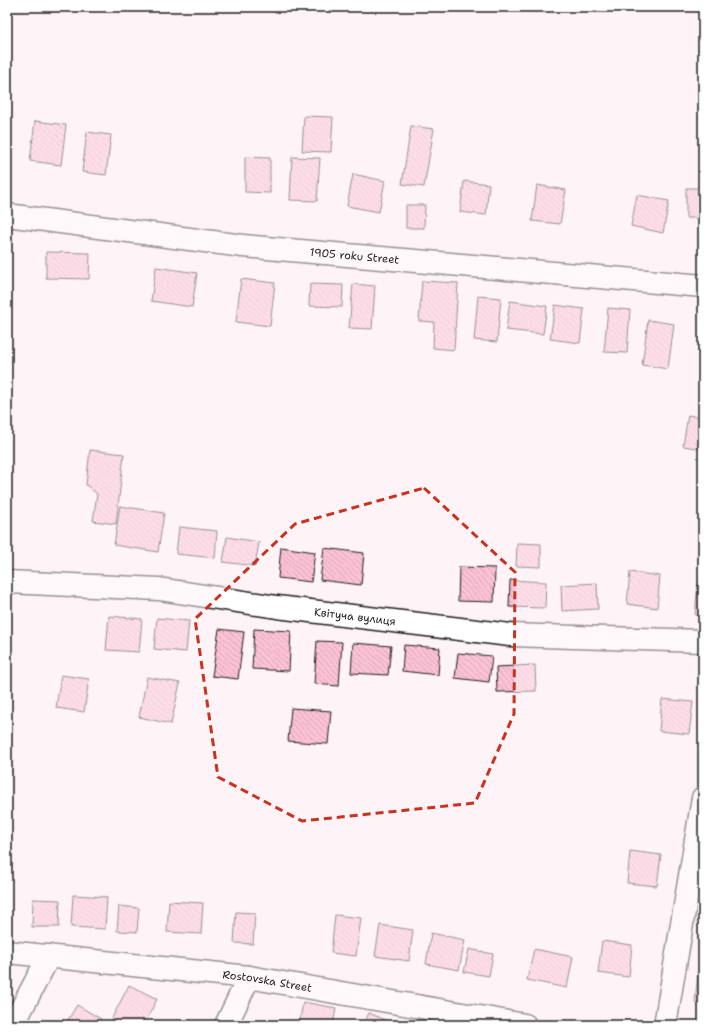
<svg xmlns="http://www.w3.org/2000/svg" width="710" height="1032" font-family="'Shantell Sans',sans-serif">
<defs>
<pattern id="building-back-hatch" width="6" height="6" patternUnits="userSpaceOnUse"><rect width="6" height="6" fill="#fcc2d5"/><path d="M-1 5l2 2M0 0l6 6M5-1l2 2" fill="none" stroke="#d7a6b6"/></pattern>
</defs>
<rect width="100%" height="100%" fill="#fef3f7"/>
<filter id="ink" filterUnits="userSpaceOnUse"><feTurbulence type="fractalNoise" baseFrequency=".025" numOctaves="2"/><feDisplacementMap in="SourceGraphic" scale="8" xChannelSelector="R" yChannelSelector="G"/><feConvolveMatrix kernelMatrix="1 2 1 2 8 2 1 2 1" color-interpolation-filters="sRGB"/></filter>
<g filter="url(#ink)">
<!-- building -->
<path fill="url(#building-back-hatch)" stroke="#1c1c1c" d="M 304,116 L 333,117 L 331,152 L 302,151 Z
M 35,121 L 66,125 L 61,165 L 30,161 Z
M 411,126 L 434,129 L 424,187 L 402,184 Z
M 87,132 L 111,135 L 106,175 L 82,172 Z
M 245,157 L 270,158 L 270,193 L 245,192 Z
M 292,157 L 320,158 L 317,201 L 290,200 Z
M 353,174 L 385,181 L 379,212 L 347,206 Z
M 464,181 L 489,184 L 486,215 L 460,212 Z
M 537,185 L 566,190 L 560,224 L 532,221 Z
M 686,188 L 703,188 L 703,218 L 686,218 Z
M 637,195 L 669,201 L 663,233 L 631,226 Z
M 406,205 L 425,205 L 424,228 L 406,228 Z
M 46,252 L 90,253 L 89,279 L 46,278 Z
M 156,267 L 197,273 L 192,307 L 151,301 Z
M 241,279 L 275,283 L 270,326 L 236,322 Z
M 422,281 L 458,283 L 454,350 L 433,348 L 434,322 L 419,321 Z
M 310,284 L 343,285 L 342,307 L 309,306 Z
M 353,284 L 375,286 L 372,329 L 349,328 Z
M 478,296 L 501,298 L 497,342 L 474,340 Z
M 510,301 L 547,306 L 543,334 L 506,330 Z
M 555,305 L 584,309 L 580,343 L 550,339 Z
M 608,308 L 630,310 L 627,353 L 604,352 Z
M 648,320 L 674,324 L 668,369 L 642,365 Z
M 688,415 L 703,418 L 703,449 L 683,446 Z
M 90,450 L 124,454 L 116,524 L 93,521 L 97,494 L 86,485 Z
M 120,506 L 164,513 L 158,552 L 114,545 Z
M 179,527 L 217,531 L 215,558 L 176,554 Z
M 227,537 L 259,542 L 255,566 L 223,562 Z
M 517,543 L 541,544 L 541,567 L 516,566 Z
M 281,547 L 315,552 L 311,582 L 278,578 Z
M 324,548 L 364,553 L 361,585 L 320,580 Z
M 459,567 L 495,568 L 494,602 L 458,601 Z
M 630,572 L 660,576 L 657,608 L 627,604 Z
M 510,580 L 546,582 L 545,608 L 509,607 Z
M 597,583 L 598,609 L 562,611 L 561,585 Z
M 698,584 L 703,585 L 703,616 L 695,615 Z
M 109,616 L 142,619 L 139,652 L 106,650 Z
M 157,618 L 189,621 L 186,652 L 154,649 Z
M 219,629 L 244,632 L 238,679 L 212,676 Z
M 254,629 L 291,631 L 289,671 L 252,669 Z
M 317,641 L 342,642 L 339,686 L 314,684 Z
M 353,643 L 391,646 L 388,675 L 351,673 Z
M 404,645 L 440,648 L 438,675 L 402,671 Z
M 458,653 L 492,656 L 489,682 L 455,678 Z
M 535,665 L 536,691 L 497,692 L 496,667 Z
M 61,675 L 89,679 L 84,712 L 56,708 Z
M 147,677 L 180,683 L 171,724 L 139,717 Z
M 662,699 L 693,702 L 689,734 L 659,731 Z
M 291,708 L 331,711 L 328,744 L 288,741 Z
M 630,851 L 661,855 L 657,886 L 627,883 Z
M 73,895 L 107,897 L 105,929 L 71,927 Z
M 33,899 L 60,900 L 59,927 L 32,927 Z
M 169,901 L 203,903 L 201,934 L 167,932 Z
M 119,906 L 139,908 L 137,932 L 117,931 Z
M 236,912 L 255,913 L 253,944 L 234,943 Z
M 335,915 L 361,918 L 356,956 L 331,953 Z
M 380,925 L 413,930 L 409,961 L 375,956 Z
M 431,933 L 465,940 L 459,970 L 426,964 Z
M 602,941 L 632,945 L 629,977 L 598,973 Z
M 469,949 L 493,954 L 489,976 L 464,972 Z
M 534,949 L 573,957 L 567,988 L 527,980 Z
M 699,961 L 703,961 L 703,1004 L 695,1003 Z
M 129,985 L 157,999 L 144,1025 L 111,1025 L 109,1024 Z
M 303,1002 L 336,1008 L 333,1025 L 299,1025 Z
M 77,1005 L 101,1019 L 98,1025 L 65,1025 Z
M 369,1013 L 397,1025 L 363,1025 Z
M 421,1015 L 440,1023 L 439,1025 L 417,1025 Z"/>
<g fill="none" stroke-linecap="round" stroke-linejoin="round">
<!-- minor casing -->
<g stroke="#1c1c1c" stroke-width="25">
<g id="minor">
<path id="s1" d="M 7,215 L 243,246 L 703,286"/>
<path id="s2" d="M 7,582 L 159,589 L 277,607 L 510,635 L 703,641"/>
<path id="s3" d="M 7,952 L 249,977 L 525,1025"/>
<path d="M 13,1025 L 49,956"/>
<path d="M 226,1025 L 249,977"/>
<path d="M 665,1025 L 703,798"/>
</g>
</g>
<!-- minor -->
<use href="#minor" stroke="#fff" stroke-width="22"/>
</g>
</g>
<!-- marked area -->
<path d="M0 0H710V1032H0ZM 424,488 L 515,572 L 514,714 L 475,803 L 302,821 L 218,777 L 195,619 L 295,524 Z" fill="#fef3f7" fill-opacity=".55" fill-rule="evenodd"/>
<path fill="none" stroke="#c8321e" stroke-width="3" stroke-dasharray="8 5" stroke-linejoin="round" d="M 424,488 L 515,572 L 514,714 L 475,803 L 302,821 L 218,777 L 195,619 L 295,524 Z"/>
<g text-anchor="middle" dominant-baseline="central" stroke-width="3" stroke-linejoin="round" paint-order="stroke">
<!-- street labels -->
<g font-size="11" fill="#1c1c1c" stroke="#fff">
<text stroke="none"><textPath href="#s1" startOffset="350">1905 roku Street</textPath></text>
<text stroke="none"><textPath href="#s2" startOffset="350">Квітуча вулиця</textPath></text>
<text stroke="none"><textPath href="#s3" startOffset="262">Rostovska Street</textPath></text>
</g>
</g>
<!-- margin -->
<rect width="710" height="1032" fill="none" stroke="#fff" stroke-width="24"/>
<rect x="12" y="12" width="686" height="1008" fill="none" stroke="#1c1c1c" stroke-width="1.5" filter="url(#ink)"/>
</svg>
